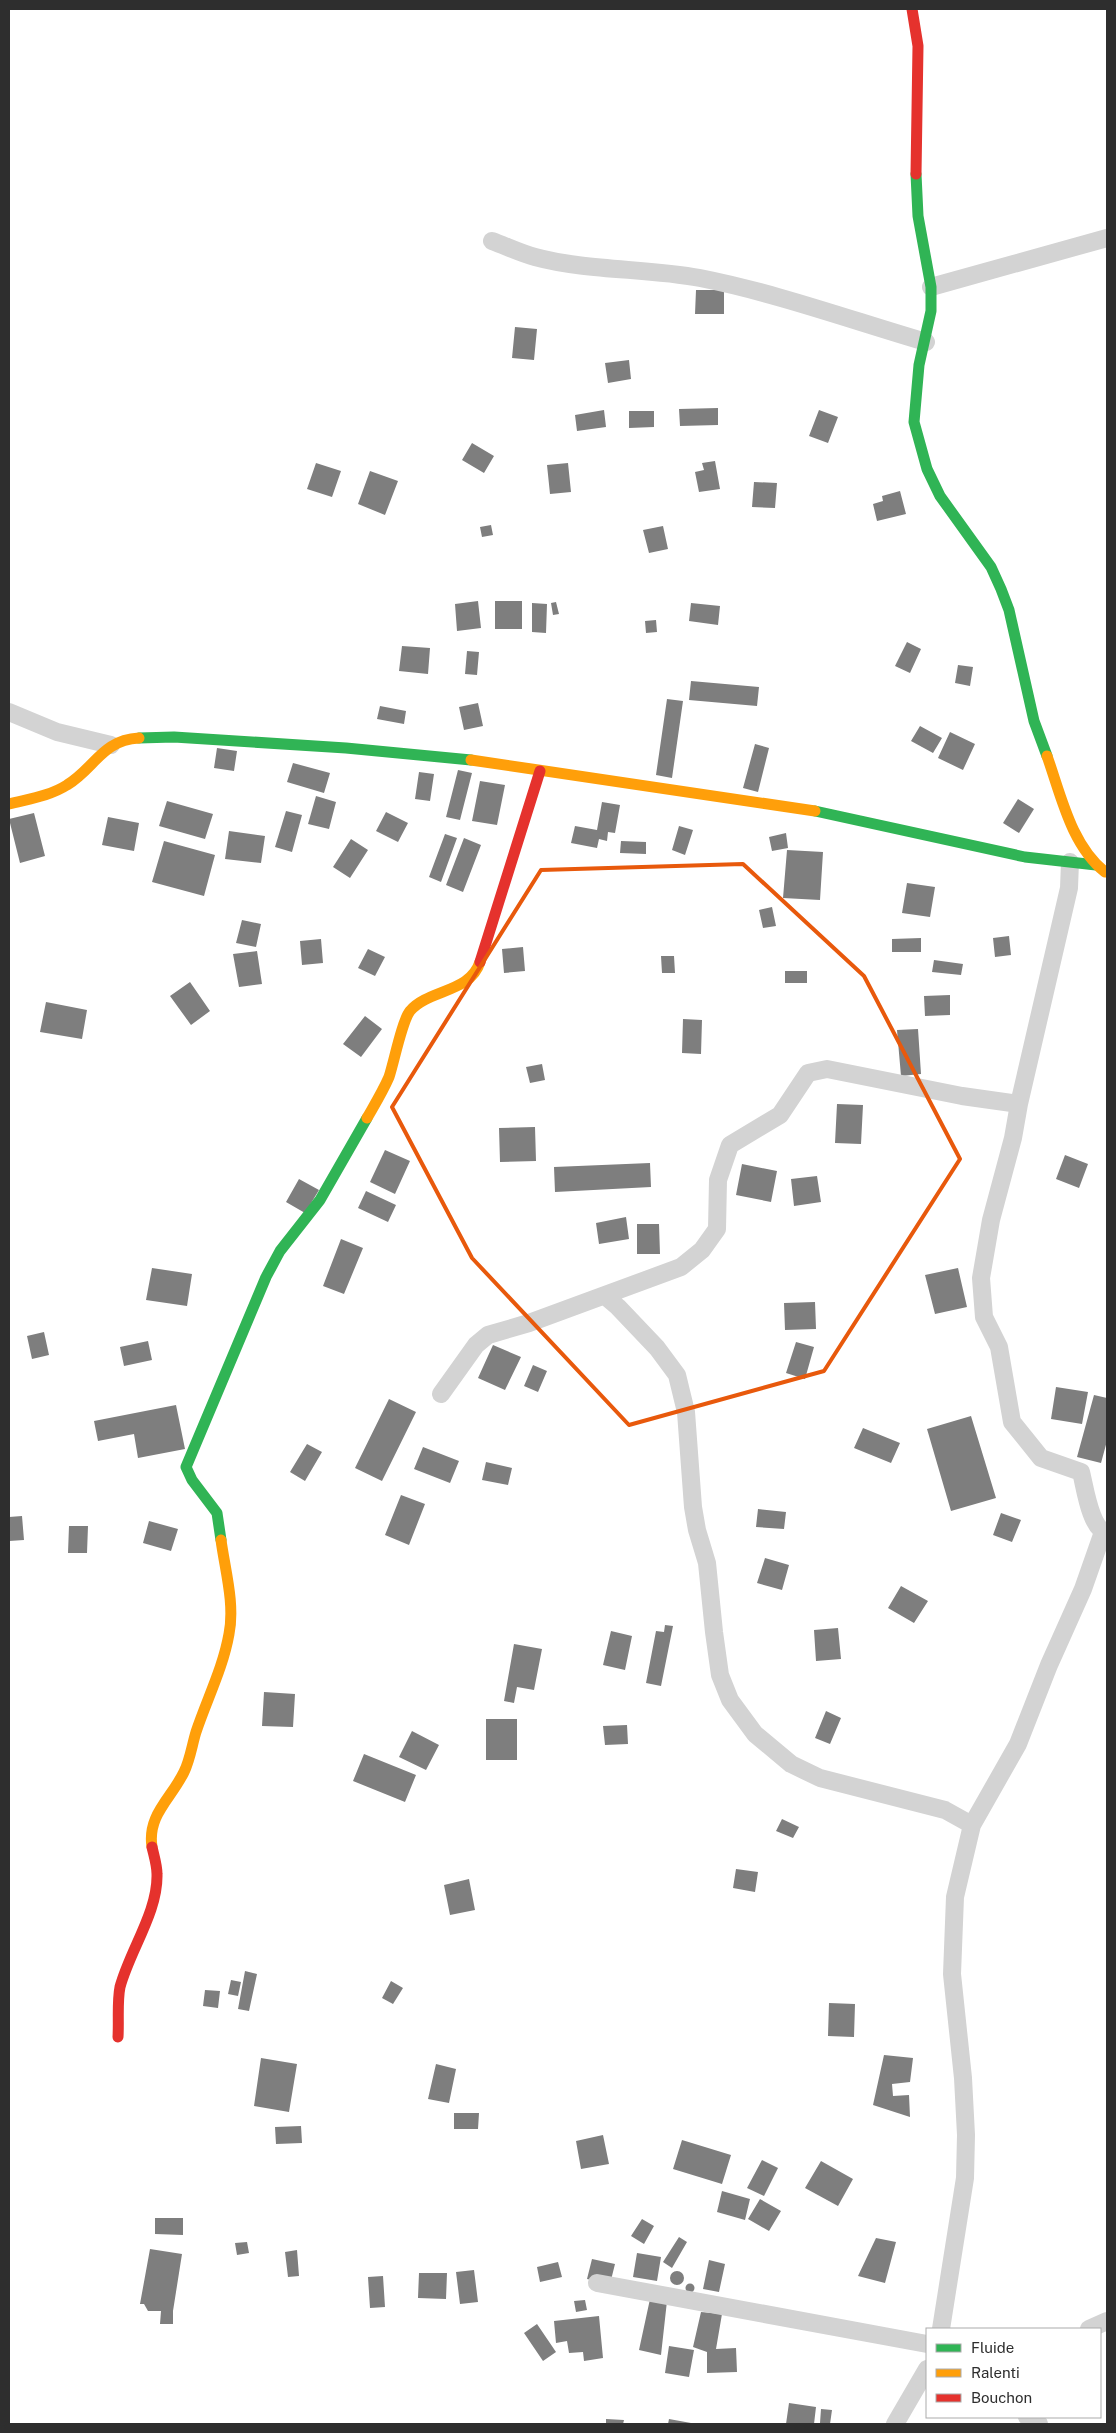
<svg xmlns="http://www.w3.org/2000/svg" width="1116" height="2433" font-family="'Public Sans',sans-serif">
<rect width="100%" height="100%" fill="#fff"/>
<!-- building -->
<path fill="#7e7e7e" d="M 696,290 L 724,290 L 724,314 L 695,314 Z
M 515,327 L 537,329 L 534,360 L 512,358 Z
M 629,360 L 631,379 L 608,383 L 605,363 Z
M 718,408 L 718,425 L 680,426 L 679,409 Z
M 604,410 L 606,427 L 577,431 L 575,415 Z
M 819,410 L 838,417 L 828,443 L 809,436 Z
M 629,411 L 654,411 L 654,427 L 629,428 Z
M 472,443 L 494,456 L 484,473 L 462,460 Z
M 715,461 L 720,489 L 699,492 L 695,472 L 704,470 L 702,463 Z
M 316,463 L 341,471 L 332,497 L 307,489 Z
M 568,463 L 571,492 L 550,494 L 547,465 Z
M 370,471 L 398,481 L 385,515 L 358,504 Z
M 754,482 L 777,483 L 775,508 L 752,507 Z
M 900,491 L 906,514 L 877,521 L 873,504 L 883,501 L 882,496 Z
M 491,525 L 493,535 L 482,537 L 480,527 Z
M 663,526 L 668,549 L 649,553 L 643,530 Z
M 478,601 L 481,628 L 457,631 L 455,604 Z
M 495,601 L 522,601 L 522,629 L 495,629 Z
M 556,602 L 559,614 L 553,615 L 551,603 Z
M 532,603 L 547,604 L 546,633 L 532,632 Z
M 691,603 L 720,606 L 718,625 L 689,621 Z
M 656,620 L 657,632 L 646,633 L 645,621 Z
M 907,642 L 921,649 L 910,673 L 895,666 Z
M 402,646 L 430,648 L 428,674 L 399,671 Z
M 467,651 L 479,652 L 477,675 L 465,674 Z
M 958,665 L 973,667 L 970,686 L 955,683 Z
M 691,681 L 759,687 L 757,706 L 689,700 Z
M 667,699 L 683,701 L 672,778 L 656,775 Z
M 478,703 L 483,726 L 464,730 L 459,707 Z
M 380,706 L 406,711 L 404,724 L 377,719 Z
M 920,726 L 942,738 L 933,753 L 911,741 Z
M 950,732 L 975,744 L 963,770 L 938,758 Z
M 755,744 L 769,748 L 758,792 L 743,788 Z
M 217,748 L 237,751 L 234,771 L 214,768 Z
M 293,763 L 330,773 L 324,793 L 287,782 Z
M 458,770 L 472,773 L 460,820 L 446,817 Z
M 419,772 L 434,774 L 430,801 L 415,799 Z
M 480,781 L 505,785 L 497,825 L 472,821 Z
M 316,796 L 336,802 L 329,829 L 308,824 Z
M 1018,799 L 1034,809 L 1019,833 L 1003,823 Z
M 167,801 L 213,814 L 205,839 L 159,826 Z
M 602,802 L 620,805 L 615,833 L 608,832 L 607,841 L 599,839 L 597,848 L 571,843 L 575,826 L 597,830 Z
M 286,811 L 302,815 L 292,852 L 275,847 Z
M 386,812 L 408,823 L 398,842 L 376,831 Z
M 34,813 L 45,856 L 20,863 L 9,819 Z
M 108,817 L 139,823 L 134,851 L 102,845 Z
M 679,826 L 693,830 L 685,855 L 672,850 Z
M 229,831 L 265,836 L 261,863 L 225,859 Z
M 786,833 L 788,848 L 772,851 L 769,837 Z
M 445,834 L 457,838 L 441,882 L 429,877 Z
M 464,838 L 481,845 L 463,892 L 446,885 Z
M 351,839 L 368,850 L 350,878 L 333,867 Z
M 164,841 L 215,855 L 204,896 L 152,882 Z
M 621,841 L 646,842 L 646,854 L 620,853 Z
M 787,850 L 823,852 L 820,900 L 783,898 Z
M 907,883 L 935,887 L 930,917 L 902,913 Z
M 772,907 L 776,926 L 763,928 L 759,910 Z
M 242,920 L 261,924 L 256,947 L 236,943 Z
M 1009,936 L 1011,955 L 995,957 L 993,938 Z
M 921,938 L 921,952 L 892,952 L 892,939 Z
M 321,939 L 323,963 L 302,965 L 300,941 Z
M 523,947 L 525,971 L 504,973 L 502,949 Z
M 368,949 L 385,957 L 375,976 L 358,968 Z
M 257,951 L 262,984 L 239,987 L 233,954 Z
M 661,956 L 674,956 L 675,973 L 662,973 Z
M 934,960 L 963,964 L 961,975 L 932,972 Z
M 785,971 L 807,971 L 807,983 L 785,983 Z
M 190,982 L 210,1011 L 191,1025 L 170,996 Z
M 950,995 L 950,1015 L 925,1016 L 924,996 Z
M 46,1002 L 87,1010 L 82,1039 L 40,1032 Z
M 365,1016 L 382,1029 L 361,1057 L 343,1044 Z
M 683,1019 L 702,1020 L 701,1054 L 682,1053 Z
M 918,1029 L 921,1074 L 901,1076 L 897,1030 Z
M 542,1064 L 545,1080 L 530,1083 L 526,1067 Z
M 837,1104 L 863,1105 L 861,1144 L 835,1143 Z
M 535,1127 L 536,1161 L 500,1162 L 499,1128 Z
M 385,1150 L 410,1161 L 395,1194 L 370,1182 Z
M 1065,1155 L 1088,1164 L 1079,1188 L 1056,1179 Z
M 650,1163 L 651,1187 L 555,1192 L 554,1167 Z
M 742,1164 L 777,1171 L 771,1202 L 736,1195 Z
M 817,1176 L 821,1202 L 794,1206 L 791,1179 Z
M 299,1179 L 319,1190 L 305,1213 L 286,1202 Z
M 366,1191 L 396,1205 L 388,1222 L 358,1208 Z
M 626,1217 L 629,1239 L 599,1244 L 596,1223 Z
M 637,1224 L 659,1224 L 660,1254 L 637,1254 Z
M 341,1239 L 363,1248 L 344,1294 L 323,1286 Z
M 152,1268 L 192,1274 L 187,1306 L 146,1300 Z
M 958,1268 L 967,1307 L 935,1314 L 925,1275 Z
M 815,1302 L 816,1329 L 785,1330 L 784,1303 Z
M 44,1332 L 49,1355 L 32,1359 L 27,1336 Z
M 148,1341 L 152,1360 L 124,1366 L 120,1347 Z
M 796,1342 L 814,1347 L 805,1379 L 786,1373 Z
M 493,1345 L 521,1357 L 505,1390 L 478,1378 Z
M 533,1365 L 547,1371 L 538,1392 L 524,1386 Z
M 1056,1387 L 1088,1392 L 1082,1424 L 1051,1419 Z
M 1094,1395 L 1107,1398 L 1107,1441 L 1101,1463 L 1077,1457 Z
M 389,1399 L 416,1412 L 382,1481 L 355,1468 Z
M 176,1405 L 185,1449 L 138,1458 L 134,1434 L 98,1441 L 94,1421 Z
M 971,1416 L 996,1498 L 951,1511 L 927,1429 Z
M 863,1428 L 900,1443 L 891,1463 L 854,1448 Z
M 307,1444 L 322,1452 L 305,1481 L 290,1472 Z
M 423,1447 L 459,1461 L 450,1483 L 414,1469 Z
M 486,1462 L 512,1468 L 508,1485 L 482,1480 Z
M 401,1495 L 425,1504 L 409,1545 L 385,1535 Z
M 758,1509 L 786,1512 L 784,1529 L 756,1527 Z
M 1001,1513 L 1021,1520 L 1012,1542 L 993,1535 Z
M 22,1516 L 24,1540 L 9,1541 L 9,1517 Z
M 149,1521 L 178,1529 L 171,1551 L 143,1543 Z
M 69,1526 L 88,1526 L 87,1553 L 68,1553 Z
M 765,1558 L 789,1565 L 782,1590 L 757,1583 Z
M 901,1586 L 928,1601 L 914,1623 L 888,1608 Z
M 665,1625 L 673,1626 L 661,1686 L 646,1683 L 656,1631 L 664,1632 Z
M 838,1628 L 841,1659 L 816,1661 L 814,1630 Z
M 611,1631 L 632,1636 L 625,1670 L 603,1665 Z
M 514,1644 L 542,1649 L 534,1690 L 517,1687 L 514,1703 L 504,1701 Z
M 264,1692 L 295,1694 L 293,1727 L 262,1726 Z
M 826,1711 L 841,1718 L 830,1744 L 815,1738 Z
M 486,1719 L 517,1719 L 517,1760 L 486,1760 Z
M 627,1725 L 628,1744 L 605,1745 L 603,1726 Z
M 412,1731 L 439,1745 L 426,1770 L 399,1757 Z
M 364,1754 L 416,1775 L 405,1802 L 353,1781 Z
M 782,1819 L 799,1827 L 793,1838 L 776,1831 Z
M 736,1869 L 758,1872 L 755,1892 L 733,1888 Z
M 469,1879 L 475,1910 L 450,1915 L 444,1885 Z
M 245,1971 L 257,1974 L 249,2011 L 238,2009 Z
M 231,1980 L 241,1982 L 238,1996 L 228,1994 Z
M 391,1981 L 403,1988 L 393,2004 L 382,1998 Z
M 205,1990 L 220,1991 L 218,2008 L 203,2006 Z
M 829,2003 L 855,2004 L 854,2037 L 828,2036 Z
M 884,2055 L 913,2058 L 910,2082 L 892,2084 L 893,2096 L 909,2095 L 910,2117 L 873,2105 Z
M 261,2058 L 297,2064 L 289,2112 L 254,2106 Z
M 436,2064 L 456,2069 L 449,2103 L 428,2099 Z
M 454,2113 L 479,2113 L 478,2129 L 454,2129 Z
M 301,2126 L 302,2143 L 276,2144 L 275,2127 Z
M 603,2135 L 609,2164 L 581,2169 L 576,2141 Z
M 682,2140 L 731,2155 L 722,2184 L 673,2169 Z
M 762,2160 L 778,2168 L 764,2196 L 747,2188 Z
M 821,2161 L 853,2179 L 838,2206 L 805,2188 Z
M 722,2191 L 750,2199 L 745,2220 L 717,2212 Z
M 760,2199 L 781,2211 L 769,2231 L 748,2219 Z
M 155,2218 L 183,2218 L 183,2235 L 155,2234 Z
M 642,2219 L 654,2226 L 644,2244 L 631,2236 Z
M 679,2237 L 687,2242 L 672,2268 L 663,2262 Z
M 876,2238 L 896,2242 L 885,2283 L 858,2276 Z
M 247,2242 L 249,2253 L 237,2255 L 235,2243 Z
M 150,2249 L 182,2254 L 173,2311 L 173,2324 L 160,2324 L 161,2311 L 148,2311 L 144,2304 L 140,2304 Z
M 297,2250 L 299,2276 L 288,2277 L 285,2252 Z
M 637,2253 L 661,2257 L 657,2281 L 633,2277 Z
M 592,2259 L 615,2264 L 610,2284 L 587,2279 Z
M 709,2260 L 725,2264 L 719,2292 L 703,2289 Z
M 558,2262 L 562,2277 L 540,2282 L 537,2267 Z
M 474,2270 L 478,2302 L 460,2304 L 456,2272 Z
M670 2278a7 7 0 1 1 14 0a7 7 0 1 1-14 0Z
M 419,2273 L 447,2273 L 446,2299 L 418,2298 Z
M 383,2276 L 385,2307 L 370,2308 L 368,2277 Z
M685.5 2288a4.5 4.5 0 1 1 9 0a4.5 4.5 0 1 1-9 0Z
M 650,2299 L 667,2301 L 661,2355 L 639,2350 Z
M 585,2300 L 587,2310 L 576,2312 L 574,2301 Z
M 701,2312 L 722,2314 L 716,2349 L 736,2348 L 737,2372 L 707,2373 L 707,2352 L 693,2347 Z
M 599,2316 L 603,2358 L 584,2361 L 583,2352 L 569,2353 L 567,2341 L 556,2343 L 554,2321 Z
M 537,2324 L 556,2352 L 543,2361 L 524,2333 Z
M 669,2346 L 694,2350 L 689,2377 L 665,2373 Z
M 789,2403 L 816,2407 L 814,2424 L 786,2424 Z
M 821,2409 L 832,2410 L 830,2424 L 820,2423 Z
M 606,2419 L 624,2420 L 623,2424 L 606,2424 Z
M 669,2419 L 691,2423 L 691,2424 L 668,2424 Z"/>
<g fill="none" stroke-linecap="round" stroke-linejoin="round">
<!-- street -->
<path stroke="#d3d3d3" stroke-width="18" d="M 492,241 C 506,246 520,253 535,257 C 587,271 646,268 700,278 C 776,293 851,320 926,342
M 931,287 L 1107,238
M 9,712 L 57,732 L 111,745
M 1070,862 L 1069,888 L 1019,1104 L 1013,1138 L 991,1220 L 981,1278 L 984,1317 L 999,1347 L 1012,1422 L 1041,1458 L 1081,1472 C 1085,1487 1090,1529 1107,1533
M 605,1296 L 618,1307 L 657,1348 L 677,1375 L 686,1412 L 693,1507 L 697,1530 L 707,1563 L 714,1632 L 720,1675 L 730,1700 L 755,1734 L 791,1764 L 820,1778 L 945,1810 L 972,1825
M 441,1394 L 476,1345 L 488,1335 L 529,1323 L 681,1267 L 702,1250 L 717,1229 L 718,1180 L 730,1145 L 780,1115 L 808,1073 L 827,1069 L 962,1096 L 1019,1104
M 597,2283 L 927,2344
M 941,2329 L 965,2178 L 966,2135 L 963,2078 L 952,1974 L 955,1897 L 972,1825 L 1018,1744 L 1049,1665 L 1083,1589 L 1103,1532
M 1089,2329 L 1107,2321
M 1027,2417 L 1039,2424
M 895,2424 L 927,2369"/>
<!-- fast -->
<path stroke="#30b455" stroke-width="11" d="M 916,174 L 918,216 L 931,287 L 931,311 L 919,365 L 914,422 L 927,469 L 940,496 L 991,567 L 1001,589 L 1009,610 L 1034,721 L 1047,756
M 139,738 L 174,737 L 346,748 L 471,760
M 815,811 L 1025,857 L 1096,865
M 221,1540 L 217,1513 L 192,1480 L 186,1467 L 266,1277 L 280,1251 L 320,1200 L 367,1118"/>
<!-- slow -->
<path stroke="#ff9f0a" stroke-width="11" d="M 1047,756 C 1061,795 1071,845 1105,872
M 471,760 L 815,811
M 9,804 C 28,799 50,796 67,785 C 95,768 102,740 139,738
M 367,1118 C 375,1104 383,1091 389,1077 C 394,1062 402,1021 410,1011 C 429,989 470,993 480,962
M 152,1847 C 147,1815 171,1799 184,1772 C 190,1760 192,1745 196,1732 C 207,1699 223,1668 229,1634 C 235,1604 225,1570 221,1540"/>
<!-- jam -->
<path stroke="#e5322d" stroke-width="11" d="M 912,9 L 918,46 L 916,174
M 480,962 L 540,771
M 118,2037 C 119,2021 117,2002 120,1987 C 130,1950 158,1912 157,1874 C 157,1865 154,1856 152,1847"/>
</g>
<!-- marked area -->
<path fill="none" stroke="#e8590c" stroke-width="4" stroke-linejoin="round" d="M 743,864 L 864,976 L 960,1159 L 824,1371 L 629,1425 L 472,1258 L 392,1107 L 541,870 Z"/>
<!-- border -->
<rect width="1116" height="2433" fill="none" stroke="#2e2e2e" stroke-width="20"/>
<!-- legend -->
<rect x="926" y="2328" width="175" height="90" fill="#ffffff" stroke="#ababab"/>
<rect x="936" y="2344" width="25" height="8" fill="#30b455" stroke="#ababab"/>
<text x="971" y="2353" font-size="15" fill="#2e2e2e">Fluide</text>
<rect x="936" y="2369" width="25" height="8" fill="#ff9f0a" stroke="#ababab"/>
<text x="971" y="2378" font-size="15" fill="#2e2e2e">Ralenti</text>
<rect x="936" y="2394" width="25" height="8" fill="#e5322d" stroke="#ababab"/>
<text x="971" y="2403" font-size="15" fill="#2e2e2e">Bouchon</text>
</svg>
